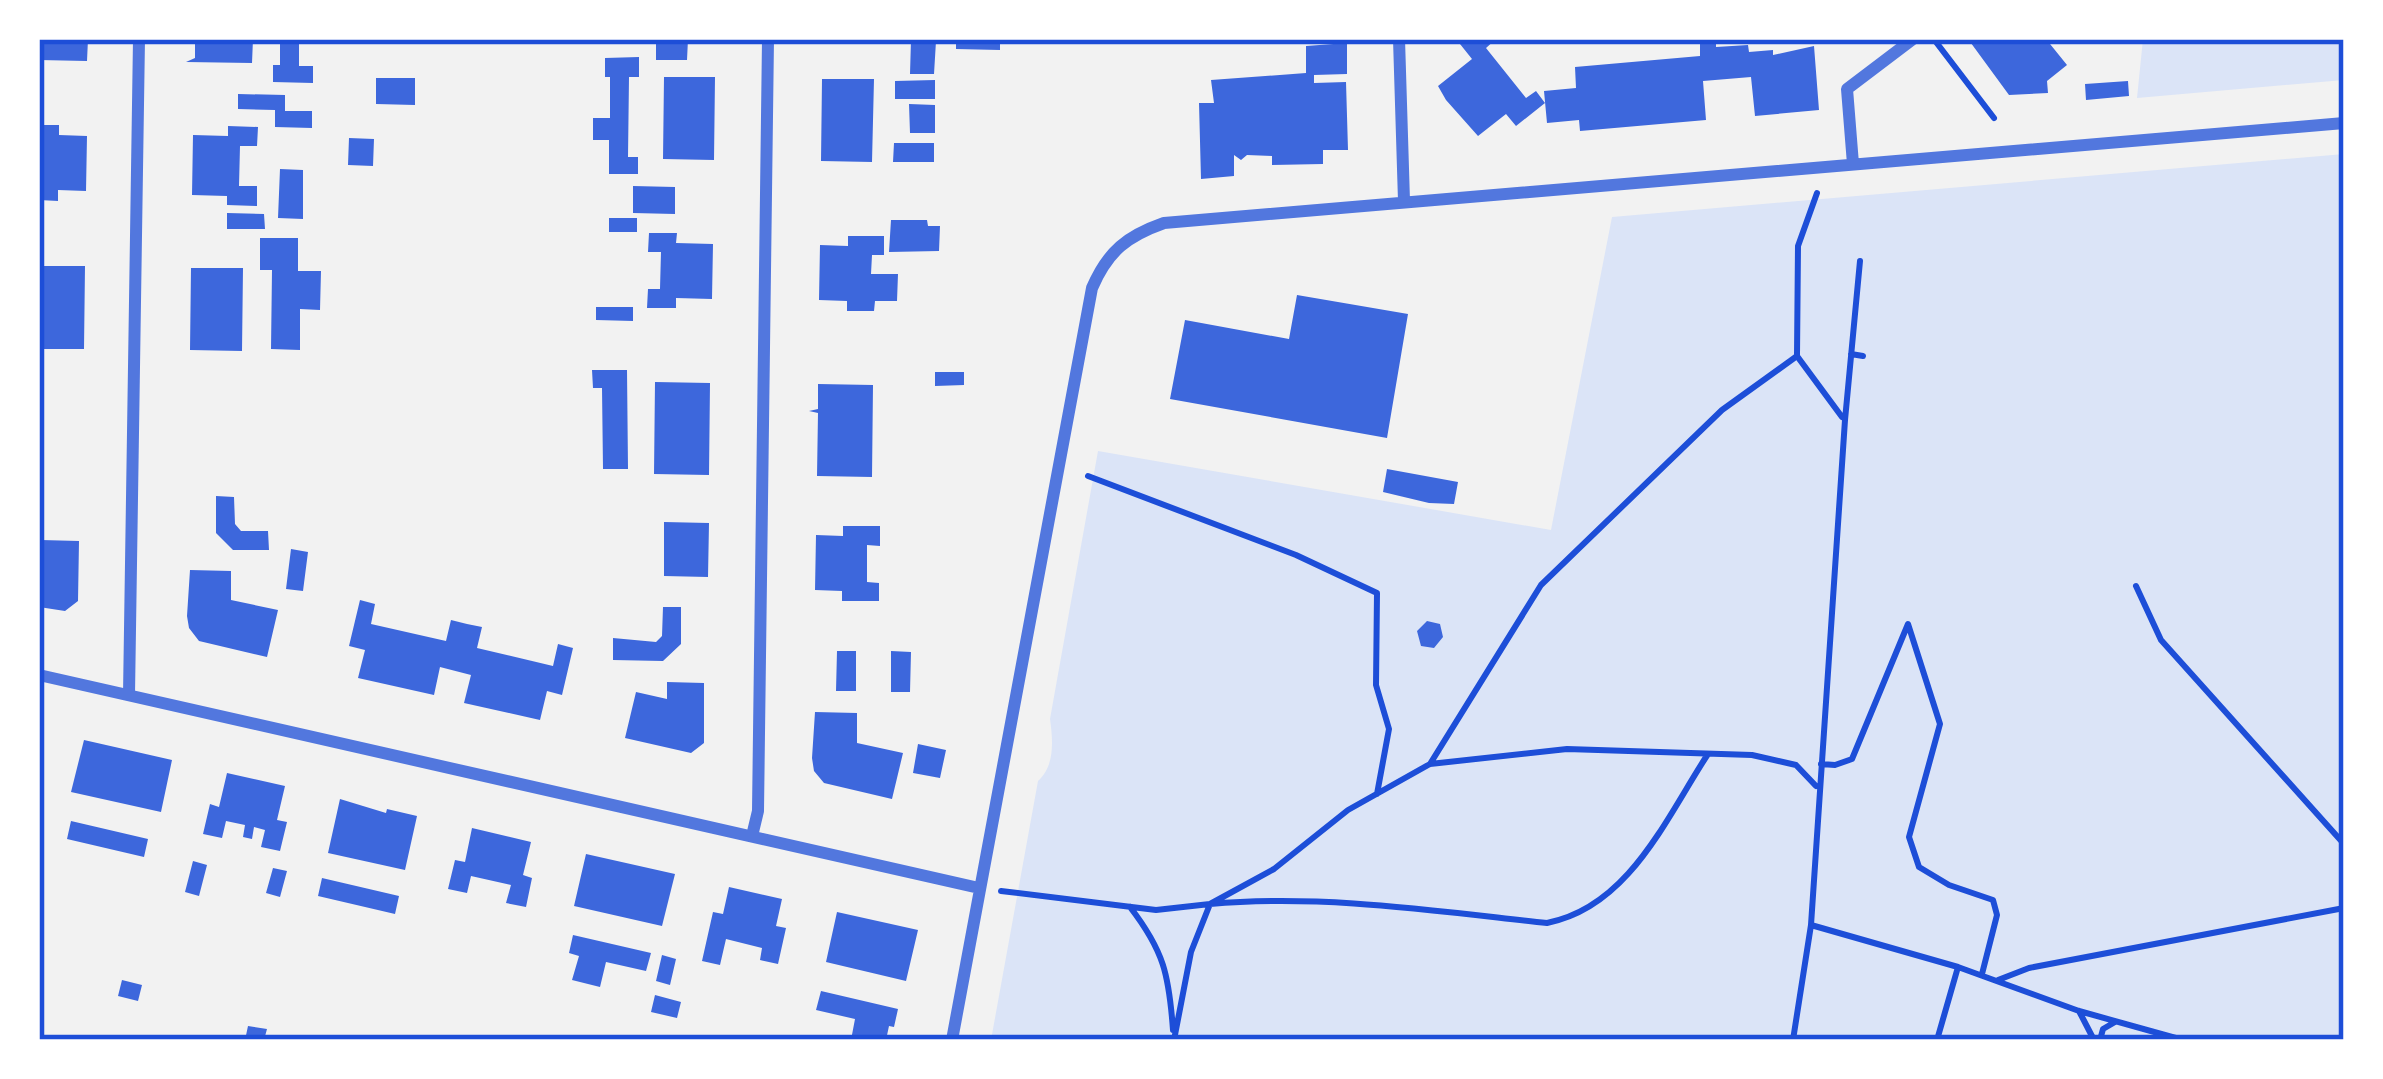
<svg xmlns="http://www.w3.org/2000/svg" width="2383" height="1079" font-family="Inter,sans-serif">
<rect width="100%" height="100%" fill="#f2f2f2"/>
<!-- green -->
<path fill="#dbe4f7" d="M 2143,39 L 2344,39 L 2344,80 L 2137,98 Z
M 2344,154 L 2344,1040 L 991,1040 L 1038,781 C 1055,766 1053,740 1050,719 L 1098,451 L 1551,530 L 1612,217 Z"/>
<!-- building -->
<path fill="#3d67dc" d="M 39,39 L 88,39 L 87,61 L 39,60 Z
M 195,39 L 253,39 L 252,63 L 186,62 L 195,58 Z
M 280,39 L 299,39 L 299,66 L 313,66 L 313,83 L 273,82 L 273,65 L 280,65 Z
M 656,39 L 688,39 L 687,60 L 656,60 Z
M 956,39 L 1000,39 L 1000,50 L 956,49 Z
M 1456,39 L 1496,39 L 1486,48 L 1526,98 L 1536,91 L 1545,103 L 1516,126 L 1506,114 L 1478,136 L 1446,100 L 1438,86 L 1472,59 Z
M 1968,39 L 2046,39 L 2067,65 L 2047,81 L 2048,93 L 2009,95 Z
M 911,40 L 936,41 L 934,74 L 910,74 Z
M 1716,42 L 1716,47 L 1748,45 L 1749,52 L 1773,50 L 1773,55 L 1814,46 L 1819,110 L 1755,116 L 1751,77 L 1703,81 L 1706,120 L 1580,131 L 1579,120 L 1547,123 L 1544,91 L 1576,88 L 1575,67 L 1700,56 L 1700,43 Z
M 1347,43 L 1347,74 L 1314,75 L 1314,83 L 1346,82 L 1348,150 L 1323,150 L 1323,164 L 1272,165 L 1272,156 L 1247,155 L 1241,160 L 1234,155 L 1234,176 L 1201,179 L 1199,103 L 1214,103 L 1211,80 L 1306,73 L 1306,46 Z
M 639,57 L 639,77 L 629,77 L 628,157 L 638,157 L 638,174 L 609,174 L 609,140 L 593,140 L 593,118 L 610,118 L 610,77 L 605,77 L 605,58 Z
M 664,77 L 715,77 L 714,160 L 663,159 Z
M 376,78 L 415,78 L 415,105 L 376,104 Z
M 822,79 L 874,79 L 872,162 L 821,161 Z
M 935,80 L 935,99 L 895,99 L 895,81 Z
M 2128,81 L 2129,96 L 2086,100 L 2085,84 Z
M 238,94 L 285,95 L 285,111 L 312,111 L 312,128 L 275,127 L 275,110 L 238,109 Z
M 909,104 L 935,105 L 935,133 L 910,133 Z
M 39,125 L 59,125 L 59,135 L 87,136 L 86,191 L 58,190 L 58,201 L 39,200 Z
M 228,126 L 258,127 L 257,146 L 240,146 L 239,186 L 257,186 L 257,206 L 227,205 L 227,196 L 192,195 L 193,135 L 228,136 Z
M 349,138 L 374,139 L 373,166 L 348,165 Z
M 894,143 L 934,143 L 934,162 L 893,162 Z
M 280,169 L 303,170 L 303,219 L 278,218 Z
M 633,186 L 675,187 L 675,214 L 633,213 Z
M 227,213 L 264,214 L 265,229 L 227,229 Z
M 609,218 L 637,218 L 637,232 L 609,232 Z
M 891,220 L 927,220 L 928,226 L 940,226 L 939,251 L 889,252 Z
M 649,233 L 677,233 L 676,243 L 713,244 L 712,299 L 676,298 L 676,308 L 647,308 L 648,289 L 660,289 L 661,252 L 648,252 Z
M 848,236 L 884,236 L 884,255 L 872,255 L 871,274 L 898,274 L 897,301 L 875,301 L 874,311 L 847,311 L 847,301 L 819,300 L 820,245 L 848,246 Z
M 260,238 L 298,238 L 298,271 L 321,271 L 320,310 L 300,309 L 300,350 L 271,349 L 272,270 L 260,270 Z
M 39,266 L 85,266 L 84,349 L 39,349 Z
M 191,268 L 243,268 L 242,351 L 190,350 Z
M 1297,295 L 1408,314 L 1387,438 L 1170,399 L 1185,320 L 1289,339 Z
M 596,307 L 633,307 L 633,321 L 596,320 Z
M 592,370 L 627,370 L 628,469 L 603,469 L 602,388 L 593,388 Z
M 935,372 L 964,372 L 964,385 L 935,386 Z
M 655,382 L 710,383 L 709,475 L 654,474 Z
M 818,384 L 873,385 L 872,477 L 817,476 L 818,413 L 809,411 L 818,409 Z
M 1387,469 L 1458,482 L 1454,504 L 1429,503 L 1383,492 Z
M 216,496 L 234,497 L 235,524 L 241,531 L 268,531 L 269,550 L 233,550 L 216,533 Z
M 664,522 L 709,523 L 708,577 L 664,576 Z
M 843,526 L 880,526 L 880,546 L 867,545 L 867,582 L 879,583 L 879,601 L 842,601 L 842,591 L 815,590 L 816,535 L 843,536 Z
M 41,540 L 79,541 L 78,601 L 65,611 L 39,607 Z
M 291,549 L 308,552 L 303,591 L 286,589 Z
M 190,570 L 231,571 L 231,600 L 278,610 L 267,657 L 199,641 L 189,628 L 187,616 Z
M 360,600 L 375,604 L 371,624 L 446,641 L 451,620 L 467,624 L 482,627 L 477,648 L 553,666 L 558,644 L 573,648 L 562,695 L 547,691 L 540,720 L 464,703 L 471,675 L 440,667 L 434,695 L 358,678 L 365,650 L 349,646 Z
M 663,607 L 681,607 L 681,644 L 663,661 L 613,660 L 613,638 L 656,642 L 662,636 Z
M 1427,621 L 1440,624 L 1443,637 L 1434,648 L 1421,646 L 1417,631 Z
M 837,651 L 856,651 L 856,691 L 836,691 Z
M 891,651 L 911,652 L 910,692 L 891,692 Z
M 667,682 L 704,683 L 704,743 L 691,753 L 625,738 L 636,692 L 667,699 Z
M 815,712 L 857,713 L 857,743 L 903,753 L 892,799 L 824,783 L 814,771 L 812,758 Z
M 84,740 L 172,760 L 161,812 L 71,792 Z
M 918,744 L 946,750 L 940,778 L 913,773 Z
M 227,773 L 285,786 L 277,820 L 287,822 L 280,851 L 261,847 L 265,830 L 254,827 L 252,839 L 243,837 L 245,825 L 226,821 L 222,838 L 203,834 L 210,804 L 219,807 Z
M 340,799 L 386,813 L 387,809 L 417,816 L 405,870 L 328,853 Z
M 71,821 L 148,839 L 144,857 L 67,839 Z
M 472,828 L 531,842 L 523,875 L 532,878 L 526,907 L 506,903 L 511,885 L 471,876 L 467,893 L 448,889 L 455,860 L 465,862 Z
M 586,854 L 675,874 L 662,926 L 574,906 Z
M 193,861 L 207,865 L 199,896 L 185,892 Z
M 273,868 L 287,871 L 280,897 L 266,893 Z
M 322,878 L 399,896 L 395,914 L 318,896 Z
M 729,887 L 782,899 L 776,926 L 786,928 L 778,964 L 760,960 L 762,948 L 726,939 L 720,965 L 702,961 L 713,912 L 723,914 Z
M 837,912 L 918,930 L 906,981 L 826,962 Z
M 573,935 L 651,953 L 646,971 L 606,962 L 600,987 L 572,980 L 579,956 L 569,953 Z
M 662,955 L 676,959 L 670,985 L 656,981 Z
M 122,980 L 142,985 L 138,1001 L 118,996 Z
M 821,991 L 898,1009 L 894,1027 L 889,1026 L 886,1040 L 851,1040 L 855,1019 L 816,1010 Z
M 655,995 L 681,1002 L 677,1018 L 651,1012 Z
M 248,1026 L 267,1029 L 264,1040 L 245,1040 Z"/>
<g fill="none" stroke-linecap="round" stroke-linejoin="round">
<!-- path -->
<path stroke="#1d4ed8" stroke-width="6" d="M 1936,42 L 1994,118
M 1817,193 L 1798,246 L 1797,356 L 1842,417
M 1860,261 L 1845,420 L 1811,925 L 1958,967 L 1937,1040
M 1851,354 L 1863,356
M 1088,476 L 1296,555 L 1377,593 L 1376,685 L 1389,729 L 1377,794
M 2136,586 L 2161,640 L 2344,844
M 1430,764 L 1541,585 L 1722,410 L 1797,356
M 1821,764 L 1835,765 L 1852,759 L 1908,624 L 1940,724 L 1909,837 L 1919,867 L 1949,885 L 1993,900 L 1997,915 L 1982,974
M 1001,891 L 1156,910 L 1210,904 L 1274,869 L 1348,810 L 1430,764 L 1567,749 L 1752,755 L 1796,765 L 1816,786
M 1130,907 C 1164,951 1169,975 1173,1030
M 1958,967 L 2079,1011 L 2183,1040
M 1998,980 L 2029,968 L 2344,908
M 2079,1011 L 2094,1040
M 1174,1040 L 1191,952 L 1210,904 C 1322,894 1436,911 1547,923 C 1629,907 1666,818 1708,754
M 1793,1040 L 1811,925
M 2100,1040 L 2103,1029 L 2115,1022"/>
<!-- minor -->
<path stroke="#5277de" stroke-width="12" d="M 1399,39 L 1404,201
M 1853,164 L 1847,89 L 1913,39
M 39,675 L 979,888
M 129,695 L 139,39
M 752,836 L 758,811 L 768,39
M 952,1040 L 1092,288 C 1108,251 1127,236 1164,223 L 2344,123"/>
</g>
<!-- border -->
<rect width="2383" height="1079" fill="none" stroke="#ffffff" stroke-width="84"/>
<rect x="42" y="42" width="2299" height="995" fill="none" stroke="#1d4ed8" stroke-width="4.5"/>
</svg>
